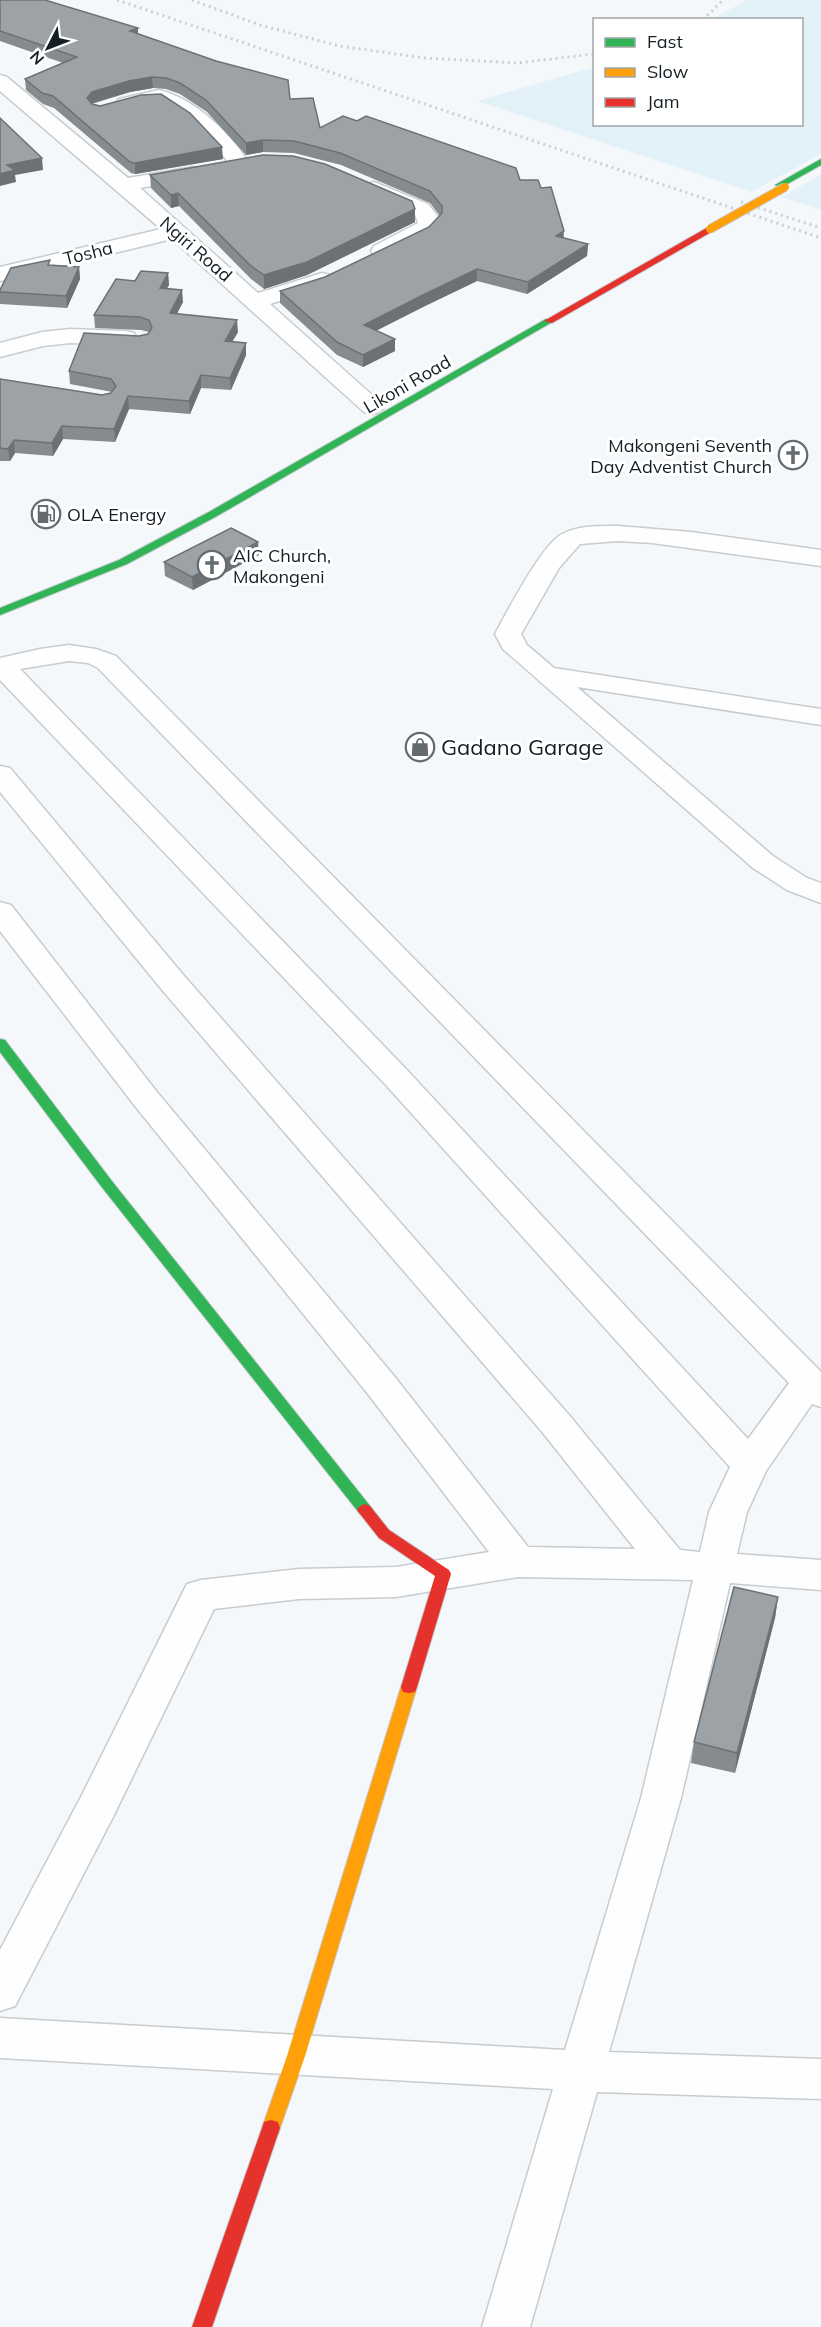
<svg xmlns="http://www.w3.org/2000/svg" width="821" height="2327" font-family="Mulish,sans-serif">
<rect width="100%" height="100%" fill="#f5f8fa"/>
<!-- built -->
<path fill="#e3f1f8" d="M 747,0 L 821,0 L 821,154 L 751,192 L 477,101 L 594,67 L 594,124 L 802,124 L 802,20 L 712,19 Z
M 821,175 L 821,210 L 781,197 Z"/>
<g fill="none" stroke-linecap="round" stroke-linejoin="round">
<!-- street casing -->
<g stroke="#c6ccd0" stroke-width="3">
<path id="street" d="M 0,75 L 7,77 L 128,178 L 193,167 L 200,169 L 203,173 L 200,177 L 140,188 L 258,293 L 322,273 L 330,275 L 333,280 L 330,285 L 270,304 L 380,402 L 384,407 L 380,412 L 372,414 L 364,412 L 172,239 L 0,281 L 0,267 L 161,229 L 0,91 Z
M 159,90 C 194,98 232,134 250,165 L 247,169 L 233,169 C 220,150 184,107 161,102 C 146,99 133,111 119,107 L 116,103 L 119,99 Z
M 374,182 L 428,204 L 440,219 L 436,229 L 390,256 L 382,257 L 374,256 L 371,251 L 374,246 L 418,223 L 414,212 L 367,192 L 364,188 L 367,184 Z
M 70,329 L 126,331 L 134,333 L 137,338 L 134,343 L 126,345 L 70,343 L 43,346 L 0,357 L 0,343 L 42,332 Z
M 618,526 L 691,532 L 821,550 L 821,566 L 652,543 L 618,541 L 580,544 L 559,568 L 521,634 L 527,645 L 554,668 L 821,709 L 821,725 L 577,687 L 773,856 L 807,878 L 821,883 L 821,903 L 787,890 L 753,868 L 503,649 L 495,634 C 507,612 542,544 562,534 C 579,525 600,526 618,526 Z
M 69,645 L 96,649 L 116,656 L 821,1372 L 821,1407 L 812,1404 L 766,1471 L 747,1512 L 737,1554 L 821,1560 L 821,1590 L 730,1583 L 681,1798 L 609,2052 L 821,2059 L 821,2099 L 597,2092 L 530,2327 L 482,2327 L 553,2089 L 0,2058 L 0,2018 L 565,2050 L 641,1798 L 693,1580 L 518,1577 L 396,1597 L 299,1599 L 214,1609 L 113,1817 L 15,2006 L 0,2011 L 0,1950 L 83,1793 L 187,1584 L 201,1580 L 299,1569 L 396,1567 L 489,1552 L 368,1394 L 135,1106 L 0,931 L 0,902 L 11,905 L 157,1092 L 394,1376 L 528,1547 L 635,1549 L 543,1433 L 163,991 L 0,792 L 0,766 L 10,768 L 185,977 L 569,1415 L 680,1550 L 700,1552 L 709,1512 L 730,1467 L 385,1084 L 0,680 L 0,658 L 40,649 ZM 69,661 L 88,663 L 98,668 L 789,1383 L 748,1439 L 407,1070 L 20,669 Z"/>
</g>
<!-- fast casing -->
<g stroke="#c6ccd0" stroke-width="2">
<path id="fast" d="M 821,159 L 821,165 L 782,187 L 775,185 Z
M 546,319 L 554,321 L 217,516 L 127,564 L 0,615 L 0,608 L 119,560 L 209,512 Z
M 0,1039 L 5,1040 L 111,1180 L 370,1506 L 373,1510 L 370,1514 L 365,1516 L 360,1514 L 101,1186 L 0,1052 Z"/>
</g>
<!-- slow casing -->
<g stroke="#c6ccd0" stroke-width="2">
<path id="slow" d="M 409,1681 L 415,1682 L 417,1687 L 305,2056 L 280,2128 L 278,2134 L 271,2136 L 264,2134 L 262,2128 L 287,2056 L 401,1687 L 403,1682 Z"/>
</g>
<!-- jam casing -->
<g stroke="#c6ccd0" stroke-width="2">
<path id="jam" d="M 710,226 L 713,227 L 713,231 L 552,323 L 544,321 Z
M 365,1504 L 370,1506 L 389,1530 L 449,1570 L 451,1574 L 417,1687 L 415,1692 L 409,1693 L 403,1692 L 401,1687 L 435,1576 L 379,1538 L 357,1510 L 360,1506 Z
M 271,2120 L 278,2122 L 280,2128 L 212,2327 L 192,2327 L 262,2128 L 264,2122 Z"/>
</g>
<!-- street -->
<use href="#street" fill="#fefefe" fill-rule="evenodd"/>
<!-- fast -->
<use href="#fast" fill="#30b455" fill-rule="evenodd"/>
<!-- slow -->
<use href="#slow" fill="#ff9f0a" fill-rule="evenodd"/>
<!-- jam -->
<use href="#jam" fill="#e5322d" fill-rule="evenodd"/>
<!-- rail -->
<path stroke="#cccecf" stroke-width="3" stroke-dasharray="2 4" stroke-linecap="butt" d="M 117,0 L 821,238
M 192,0 L 260,25 L 339,46 L 425,58 L 517,63 L 594,54
M 703,20 L 723,0
M 741,202 L 821,228"/>
<!-- slow-bridge casing -->
<g stroke="#c6ccd0" stroke-width="10" stroke-linecap="butt">
<path id="slow-bridge" d="M 710,229 L 785,187"/>
</g>
<!-- slow-bridge -->
<use href="#slow-bridge" stroke="#ff9f0a" stroke-width="8"/>
</g>
<!-- wall -->
<path fill="#868b8e" d="M 0,0 L 138,28 L 138,34 L 290,99 L 320,128 L 520,180 L 541,188 L 564,238 L 588,244 L 587,256 L 527,294 L 477,281 L 425,306 L 377,330 L 395,351 L 363,367 L 337,355 L 280,303 L 280,291 L 325,277 L 429,227 L 440,216 L 430,203 L 341,165 L 294,153 L 263,152 L 246,155 L 207,112 L 180,94 L 166,89 L 153,88 L 130,92 L 92,104 L 223,159 L 135,174 L 131,173 L 54,108 L 43,104 L 26,90 L 25,79 L 63,63 L 0,41 Z
M 150,175 L 415,222 L 307,275 L 264,289 L 251,279 L 179,206 L 171,208 L 151,188 Z
M 50,265 L 79,267 L 80,279 L 67,308 L 0,304 L 0,290 Z
M 168,273 L 169,285 L 167,288 L 183,302 L 177,314 L 238,332 L 232,342 L 246,355 L 231,390 L 201,388 L 190,414 L 129,409 L 115,442 L 63,439 L 53,456 L 15,453 L 10,461 L 0,461 L 0,379 L 102,395 L 111,393 L 112,392 L 70,384 L 69,371 L 139,336 L 148,334 L 149,332 L 141,330 L 95,328 L 94,315 L 135,281 Z
M 259,555 L 193,590 L 165,576 L 164,562 Z
M 778,1597 L 775,1618 L 735,1773 L 691,1763 L 694,1742 Z"/>
<!-- shaded-wall -->
<path fill="#6d7174" d="M 138,28 L 138,39 L 130,31 Z
M 152,77 L 153,88 L 130,92 L 92,103 L 88,109 L 87,98 L 92,92 L 129,81 Z
M 263,140 L 263,152 L 246,155 L 246,143 Z
M 222,147 L 223,159 L 135,174 L 135,163 Z
M 42,158 L 43,170 L 15,175 L 16,182 L 0,186 L 0,174 L 7,165 Z
M 178,193 L 179,206 L 171,208 L 171,195 Z
M 415,209 L 415,222 L 307,275 L 264,289 L 264,275 Z
M 564,231 L 563,243 L 556,236 Z
M 588,244 L 587,256 L 527,294 L 528,282 Z
M 79,267 L 80,279 L 67,308 L 66,296 Z
M 477,269 L 477,281 L 425,306 L 364,337 L 364,325 L 425,294 Z
M 168,273 L 169,285 L 160,300 L 160,288 Z
M 182,290 L 183,302 L 170,325 L 170,313 Z
M 237,320 L 238,332 L 225,354 L 225,341 Z
M 395,339 L 395,351 L 363,367 L 363,355 Z
M 246,343 L 246,355 L 231,390 L 230,378 Z
M 201,375 L 201,388 L 190,414 L 189,401 Z
M 128,396 L 129,409 L 115,442 L 114,429 Z
M 62,426 L 63,439 L 53,456 L 52,443 Z
M 14,440 L 15,453 L 10,461 L 8,449 Z
M 258,542 L 259,555 L 193,590 L 192,577 Z
M 778,1597 L 775,1618 L 735,1773 L 737,1753 Z"/>
<!-- building -->
<path fill="#9ca2a5" stroke="#6d7174" stroke-width="1.5" d="M 0,0 L 45,0 L 138,28 L 130,31 L 216,61 L 288,80 L 290,99 L 313,98 L 320,128 L 343,116 L 357,121 L 366,116 L 516,168 L 520,180 L 538,180 L 541,188 L 551,187 L 564,231 L 556,236 L 588,244 L 528,282 L 477,269 L 425,294 L 364,325 L 395,339 L 363,355 L 337,342 L 280,291 L 325,277 L 429,227 L 442,213 L 442,206 L 430,191 L 340,153 L 294,141 L 263,140 L 246,143 L 206,100 L 180,83 L 166,78 L 152,77 L 129,81 L 92,92 L 87,98 L 92,104 L 100,106 L 141,95 L 161,94 L 190,113 L 222,147 L 135,163 L 130,162 L 53,96 L 42,93 L 25,79 L 77,57 L 0,31 Z
M 0,118 L 42,158 L 7,165 L 15,170 L 0,174 Z
M 263,155 L 293,156 L 325,164 L 412,201 L 415,209 L 307,262 L 264,275 L 251,266 L 178,193 L 171,195 L 150,175 Z
M 50,260 L 48,265 L 79,267 L 66,296 L 0,292 L 0,290 L 11,268 Z
M 141,271 L 168,273 L 160,288 L 182,290 L 170,313 L 237,320 L 225,341 L 246,343 L 230,378 L 201,375 L 189,401 L 128,396 L 114,429 L 62,426 L 52,443 L 14,440 L 8,449 L 0,448 L 0,379 L 102,395 L 111,393 L 116,386 L 111,379 L 69,371 L 84,333 L 139,336 L 148,334 L 152,328 L 149,320 L 140,317 L 94,315 L 116,279 L 135,281 Z
M 231,528 L 258,542 L 192,577 L 164,562 Z
M 734,1587 L 778,1597 L 737,1753 L 694,1742 Z"/>
<!-- icons -->
<defs>
<g id="church-ring" transform="scale(1.5)"><circle r="9.5" fill="#fff" stroke="#636b6f" stroke-width="1.5"/><path d="M-1.2-6h2.4v3.5h3.3v2.4h-3.3V6h-2.4V-.1h-3.3v-2.4h3.3Z" fill="#636b6f"/></g>
<g id="fuel-ring" transform="scale(1.5)"><circle r="9.5" fill="#fff" stroke="#636b6f" stroke-width="1.5"/><path d="M-5.5-6h7V0h2V4h1.3V-2.5L3-4.5l.8-.8L6-3V5H2.5V1h-1V6h-7ZM-4.2-4.7v3.2H.2V-4.7Z" fill="#636b6f"/></g>
<g id="shop-ring" transform="scale(1.5)"><circle r="9.5" fill="#fff" stroke="#636b6f" stroke-width="1.5"/><path d="M-5-2.5h2.3a2.7 3.5 0 0 1 5.4 0H5L5.5 6h-11ZM-1.5-2.5h3a1.5 2.3 0 0 0-3 0Z" fill="#636b6f"/></g>
</defs>
<g fill-rule="evenodd">
<use href="#church-ring" x="793" y="455"/>
<use href="#fuel-ring" x="46" y="514"/>
<use href="#church-ring" x="212" y="565"/>
<use href="#shop-ring" x="420" y="747"/>
</g>
<g text-anchor="middle" dominant-baseline="central" stroke-width="6" stroke-linejoin="round" paint-order="stroke">
<!-- far-street labels -->
<g font-size="18" fill="#141f24" stroke="#fff">
<text transform="translate(196 249) rotate(41)">Ngiri Road</text>
<text transform="translate(88 253) rotate(-14)">Tosha</text>
<text transform="translate(407 384) rotate(-30)">Likoni Road</text>
</g>
<!-- far-poi labels -->
<g font-size="18" fill="#141f24" stroke="#fff" text-anchor="start">
<text x="772" y="445" text-anchor="end">Makongeni Seventh<tspan x="772" dy="21">Day Adventist Church</tspan></text>
<text x="67" y="514">OLA Energy</text>
<text x="233" y="555">AIC Church,<tspan x="233" dy="21">Makongeni</tspan></text>
</g>
<!-- poi labels -->
<g font-size="22" fill="#141f24" stroke="#fff" text-anchor="start">
<text x="441" y="747">Gadano Garage</text>
</g>
</g>
<!-- legend -->
<rect x="593" y="18" width="210" height="108" fill="#ffffff" stroke="#a1a5a7" stroke-width="1.5"/>
<rect x="605" y="38" width="30" height="9" fill="#30b455" stroke="#a1a5a7" stroke-width="1.5"/>
<text x="647" y="48" font-size="18" fill="#141f24">Fast</text>
<rect x="605" y="68" width="30" height="9" fill="#ff9f0a" stroke="#a1a5a7" stroke-width="1.5"/>
<text x="647" y="78" font-size="18" fill="#141f24">Slow</text>
<rect x="605" y="98" width="30" height="9" fill="#e5322d" stroke="#a1a5a7" stroke-width="1.5"/>
<text x="647" y="108" font-size="18" fill="#141f24">Jam</text>
<!-- north arrow -->
<g transform="translate(48 48) rotate(228)" stroke="#ffffff" stroke-width="4.5" paint-order="stroke">
<path d="M0-4.5L10 22L0 15L-10 22Z" fill="#141f24"/>
<text y="-9" font-size="16" font-weight="bold" text-anchor="middle" fill="#141f24">N</text>
</g>
</svg>
